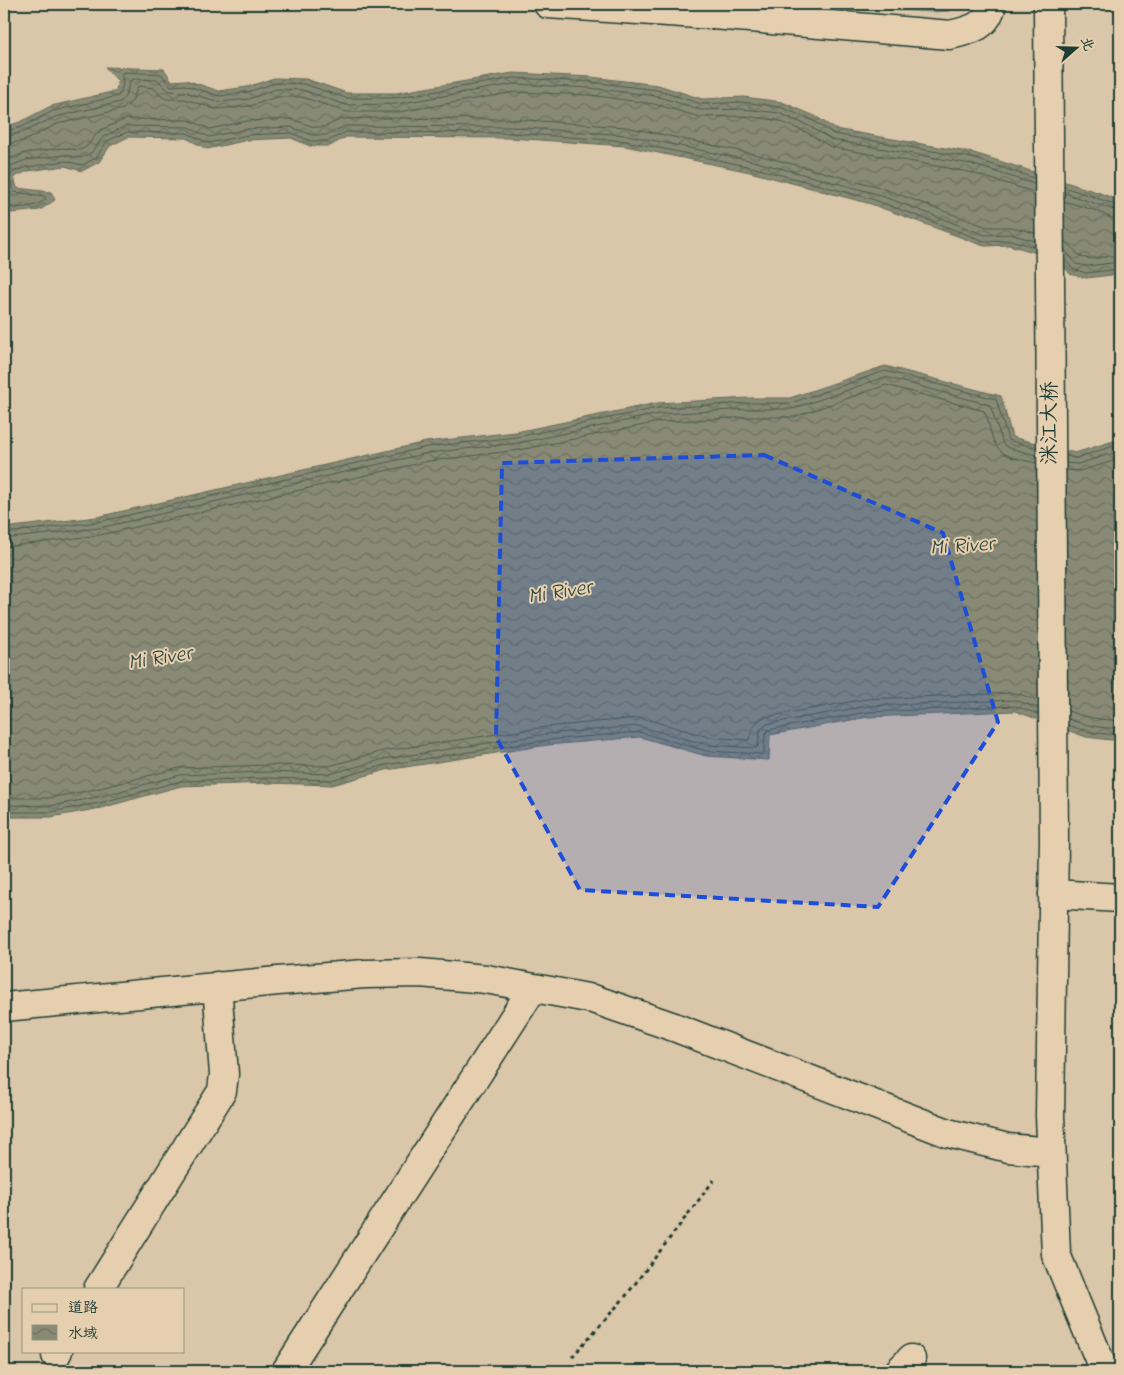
<svg xmlns="http://www.w3.org/2000/svg" width="1124" height="1375" font-family="'Indie Flower','LXGW WenKai TC',sans-serif">
<defs>
<pattern id="water-waves" width="16" height="10" patternUnits="userSpaceOnUse" patternTransform="scale(1.25)"><rect width="16" height="10" fill="#888a75"/><path d="M0 5q4-4 8 0t8 0" fill="none" stroke="#6f7261"/></pattern>
</defs>
<rect width="100%" height="100%" fill="#dac6a8"/>
<filter id="ink" filterUnits="userSpaceOnUse"><feTurbulence type="fractalNoise" baseFrequency=".02" numOctaves="2"/><feDisplacementMap in="SourceGraphic" scale="10" xChannelSelector="R" yChannelSelector="G"/><feConvolveMatrix kernelMatrix="1 2 1 2 8 2 1 2 1" color-interpolation-filters="sRGB"/></filter>
<g filter="url(#ink)">
<!-- green -->
<path fill="#b7ad92" stroke="#6b7563" d="M 807,4 L 960,4 L 949,11 L 932,12 Z"/>
<!-- water -->
<path fill="url(#water-waves)" stroke="#5e6b5b" d="M 105,67 L 164,69 L 172,81 L 186,80 L 219,91 L 247,87 L 274,78 L 306,79 L 347,93 L 396,93 L 513,73 L 591,77 L 658,85 L 702,99 L 743,97 L 782,102 L 815,116 L 835,129 L 974,153 L 1100,193 L 1120,201 L 1120,274 L 1086,278 L 1070,274 L 1058,259 L 1009,245 L 984,246 L 871,204 L 750,172 L 625,146 L 511,138 L 346,137 L 330,146 L 310,146 L 291,138 L 248,140 L 207,149 L 186,138 L 128,137 L 110,146 L 99,162 L 82,171 L 65,166 L 28,171 L 14,177 L 17,188 L 51,192 L 55,200 L 40,210 L 11,213 L 4,211 L 4,127 L 20,122 L 51,106 L 116,91 L 118,81 Z
M 885,366 L 1001,396 L 1012,437 L 1075,453 L 1120,439 L 1120,738 L 1111,740 L 1086,737 L 1015,711 L 868,717 L 770,735 L 769,760 L 706,756 L 640,737 L 548,745 L 386,770 L 332,785 L 268,783 L 181,786 L 101,808 L 51,817 L 4,817 L 4,528 L 97,517 L 426,442 L 516,432 L 657,403 L 750,398 L 790,398 Z"/>
<g fill="none" stroke-linecap="round" stroke-linejoin="round">
<!-- shore -->
<path stroke="#495c4e" stroke-width="1" d="M 4,131 L 22,127 L 53,111 L 118,96 C 123,90 124,81 121,75 L 123,72 L 161,74 L 171,86 L 185,85 L 220,96 L 248,92 L 275,83 L 304,84 L 346,98 L 396,98 L 514,78 L 591,82 L 657,90 L 701,104 L 743,102 L 780,107 L 812,120 L 834,134 L 972,158 L 1034,178
M 4,137 L 24,132 L 55,117 L 120,102 C 129,96 126,86 132,79 L 158,80 L 169,91 L 185,92 L 220,102 L 249,99 L 276,89 L 303,90 L 346,105 L 396,104 L 514,84 L 590,88 L 656,96 L 701,110 L 743,109 L 779,113 L 809,126 L 832,140 L 971,164 L 1034,184
M 4,145 L 26,140 L 57,124 L 123,109 L 132,101 L 138,86 L 154,88 L 160,95 L 166,99 L 184,99 L 216,109 L 250,106 L 277,97 L 302,97 L 347,112 L 399,112 L 515,92 L 590,95 L 654,104 L 700,117 L 743,116 L 777,120 L 806,132 L 831,147 L 969,172 L 1034,192
M 4,161 L 25,153 L 62,148 L 80,150 L 86,147 L 100,130 L 126,119 L 189,120 L 210,129 L 247,121 L 291,119 L 314,127 L 324,127 L 342,119 L 370,118 L 511,119 L 626,127 L 754,154 L 876,186 L 987,227 L 1011,227 L 1035,233
M 4,174 L 10,166 L 26,160 L 65,155 L 81,158 L 91,153 L 103,137 L 125,126 L 188,127 L 209,137 L 247,129 L 291,127 L 312,135 L 326,135 L 345,126 L 511,127 L 627,135 L 753,161 L 874,193 L 985,235 L 1010,234 L 1035,241
M 1064,187 L 1120,206
M 1064,193 L 1120,212
M 1064,201 L 1094,210 L 1112,218 L 1120,219
M 4,206 C 17,208 35,209 46,199 L 44,196 L 14,192 L 9,178 L 13,172 L 28,167 L 65,161 L 82,165 L 96,158 L 107,141 L 127,132 L 187,133 L 208,143 L 248,135 L 291,133 L 311,141 L 328,141 L 346,132 L 511,133 L 626,141 L 751,167 L 872,199 L 984,241 L 1010,240 L 1035,247
M 1065,242 C 1072,245 1074,251 1080,256 C 1087,262 1110,255 1120,255
M 1065,250 L 1076,264 L 1087,266 L 1120,262
M 1065,260 L 1073,269 L 1086,273 L 1120,269
M 1066,456 L 1076,458 L 1120,444
M 1066,463 L 1078,464 L 1120,451
M 1066,470 L 1080,471 L 1120,459
M 4,533 L 98,522 L 427,447 L 517,437 L 658,408 L 750,403 L 791,403 L 885,371 L 996,399 L 1008,440 L 1036,448
M 4,539 L 99,528 L 428,453 L 518,443 L 659,414 L 750,409 L 792,409 L 885,377 L 990,405 L 1003,444 L 1009,448 L 1036,455
M 4,547 L 100,535 L 429,461 L 519,450 L 659,422 L 750,417 L 794,417 L 886,385 L 984,411 C 988,417 989,426 991,433 C 998,459 1013,457 1036,463
M 1068,711 C 1086,717 1101,721 1120,720
M 1068,719 C 1086,725 1101,729 1120,728
M 1068,725 C 1086,732 1102,735 1120,734
M 4,798 L 49,798 L 96,789 L 179,768 L 268,765 L 329,766 L 383,751 L 546,727 L 638,718 L 645,719 L 709,737 L 748,740 C 755,731 750,723 765,717 L 866,699 L 1015,693 L 1038,700
M 4,805 L 50,806 L 98,797 L 180,775 L 268,772 L 330,774 L 384,759 L 547,734 L 638,726 L 708,745 L 756,748 L 758,746 L 760,730 L 767,724 L 867,706 L 1015,700 L 1038,708
M 4,812 L 50,812 L 99,803 L 181,781 L 268,778 L 331,780 L 385,765 L 548,740 L 639,732 L 707,751 L 762,754 L 764,752 L 765,735 L 768,730 L 867,712 L 1015,706 L 1038,714"/>
<!-- minor casing -->
<g stroke="#1f3d34" stroke-width="31">
<path id="minor" d="M 548,4 L 713,15 L 950,35 C 971,30 987,27 992,4
M 1053,894 L 1120,898
M 4,1007 L 278,981 L 365,974 L 420,973 L 486,979 L 593,999 L 674,1027 L 948,1133 L 1008,1148 L 1051,1152
M 98,1289 L 222,1091 L 224,1074 L 217,986
M 56,1355 L 58,1351
M 286,1371 L 533,988
M 899,1371 L 911,1359"/>
</g>
<!-- major casing -->
<g stroke="#1f3d34" stroke-width="31">
<path id="major" d="M 1048,4 L 1054,841 L 1050,1116 L 1056,1254 L 1104,1371"/>
</g>
<!-- path -->
<path stroke="#1f3d34" stroke-width="3" stroke-dasharray="4 4" stroke-linecap="butt" d="M 572,1357 L 625,1297 L 714,1180"/>
<!-- minor -->
<use href="#minor" stroke="#e6cfaf" stroke-width="28"/>
<!-- major -->
<use href="#major" stroke="#e6cfaf" stroke-width="28"/>
</g>
</g>
<!-- marked area -->
<path fill="#1d4ed8" fill-opacity="0.2" stroke="#1d4ed8" stroke-width="4" stroke-dasharray="10 6" stroke-linejoin="round" d="M 764,455 L 943,533 L 998,722 L 878,907 L 580,890 L 496,737 L 502,463 Z"/>
<g text-anchor="middle" dominant-baseline="central" stroke-width="4" stroke-linejoin="round" paint-order="stroke">
<!-- street labels -->
<g font-size="21" fill="#1f3d34" stroke="#e6cfaf">
<text transform="translate(1051 423) rotate(-90)">洣江大桥</text>
</g>
<!-- water labels -->
<g font-size="22" font-style="italic" fill="#2a453a" stroke="#e6cfaf">
<text transform="translate(962 547) rotate(-4)">Mi River</text>
<text transform="translate(560 593) rotate(-9)">Mi River</text>
<text transform="translate(160 659) rotate(-9)">Mi River</text>
</g>
</g>
<!-- margin -->
<rect width="1124" height="1375" fill="none" stroke="#e6cfaf" stroke-width="20"/>
<rect x="10" y="10" width="1104" height="1355" fill="none" stroke="#1f3d34" stroke-width="2" filter="url(#ink)"/>
<!-- legend -->
<rect x="22" y="1288" width="162" height="65" fill="#e6cfaf" stroke="#96957e"/>
<rect x="32" y="1304" width="25" height="8" fill="#e6cfaf" stroke="#96957e"/>
<text x="68" y="1312" font-size="15" fill="#1f3d34">道路</text>
<rect x="32" y="1325" width="25" height="15" fill="url(#water-waves)" stroke="#96957e"/>
<text x="68" y="1338" font-size="15" fill="#1f3d34">水域</text>
<!-- north arrow -->
<g transform="translate(1076 48) rotate(70)" stroke="#e6cfaf" stroke-width="4" paint-order="stroke">
<path d="M0-4L9 19L0 12L-9 19Z" fill="#1f3d34"/>
<text y="-8" font-size="14" font-weight="bold" text-anchor="middle" fill="#1f3d34">北</text>
</g>
</svg>
